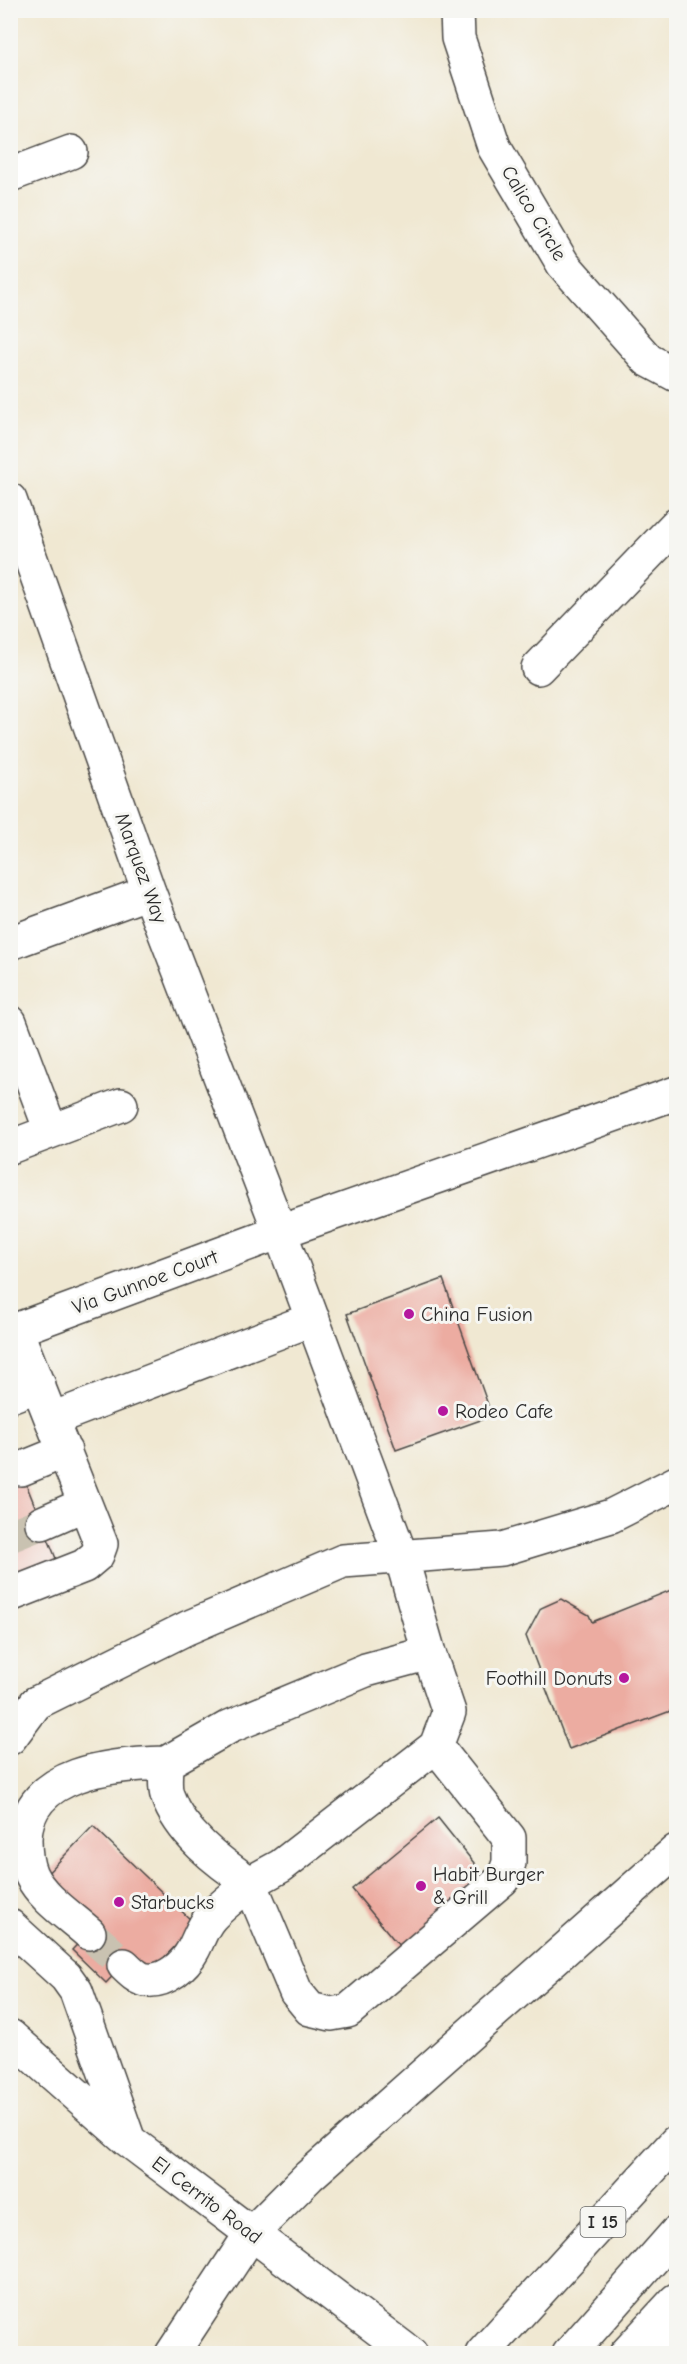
<svg xmlns="http://www.w3.org/2000/svg" width="687" height="2364" font-family="'Comic Neue',sans-serif">
<rect width="100%" height="100%" fill="#f6f6f2"/>
<filter id="ink" filterUnits="userSpaceOnUse"><feTurbulence type="fractalNoise" baseFrequency=".0167" numOctaves="2"/><feDisplacementMap in="SourceGraphic" scale="12" xChannelSelector="R" yChannelSelector="G"/><feConvolveMatrix kernelMatrix="1 2 1 2 8 2 1 2 1" color-interpolation-filters="sRGB"/></filter>
<filter id="wash" filterUnits="userSpaceOnUse"><feTurbulence type="fractalNoise" baseFrequency=".008" numOctaves="4" result="noise"/><feDisplacementMap in="SourceGraphic" scale="24" xChannelSelector="R" yChannelSelector="G"/><feGaussianBlur stdDeviation="1.35" result="paint"/><feColorMatrix in="noise" values="0 0 0 0 0 0 0 0 0 0 0 0 0 0 0 0 0 1.4 0 .05"/><feComposite in="paint" operator="in"/></filter>
<g filter="url(#wash)">
<rect width="100%" height="100%" fill="#f0e8d2"/>
<g id="blocks">
<!-- building -->
<path fill="#ecaca1" d="M 443,1279 L 492,1416 L 396,1450 L 347,1314 Z
M 10,1444 L 57,1561 L 10,1579 Z
M 676,1588 L 676,1709 L 569,1749 L 526,1636 L 541,1608 L 561,1599 L 589,1615 L 592,1622 Z
M 438,1818 L 490,1883 L 405,1953 L 352,1889 Z
M 93,1826 L 196,1925 L 144,1978 L 127,1961 L 106,1983 L 72,1950 L 93,1928 L 42,1879 Z"/>
</g>
</g>
<g filter="url(#ink)">
<use href="#blocks" fill-opacity="0" stroke="#494744" stroke-width="1.5"/>
<g fill="none" stroke-linecap="round" stroke-linejoin="round">
<!-- minor-tunnel -->
<path stroke="#c9c2b1" stroke-width="33" stroke-dasharray="33 16" stroke-linecap="butt" d="M 10,1536 L 42,1523
M 89,1933 L 124,1965"/>
<!-- minor casing -->
<g stroke="#494744" stroke-width="36">
<path id="minor" d="M 457,10 L 458,38 L 494,147 L 563,264 L 648,360 L 676,375
M 10,175 L 71,152
M 10,500 L 149,892 L 280,1232 L 10,1332
M 538,668 L 676,525
M 10,943 L 149,892
M 10,1022 L 51,1131
M 10,1147 L 121,1105
M 10,1396 L 39,1385
M 52,1419 L 313,1319
M 21,1469 L 65,1451
M 42,1523 L 85,1504
M 10,1595 L 84,1566 L 97,1555 L 101,1544 L 16,1330
M 429,1653 L 366,1670 L 229,1727 L 166,1763 C 166,1772 164,1786 167,1795 C 180,1833 218,1862 250,1883 L 281,1866 L 436,1746 L 449,1712 L 429,1653 L 401,1556 L 280,1232 L 676,1093
M 36,1703 L 187,1628 L 343,1561 L 502,1549 L 611,1516 L 676,1483
M 89,1933 C 70,1916 42,1898 31,1875 C 26,1864 25,1851 25,1839 C 26,1771 115,1764 166,1763
M 124,1965 C 130,1971 139,1980 147,1980 C 166,1982 185,1965 193,1950 C 199,1939 202,1927 211,1917 C 222,1905 237,1894 250,1883 L 296,1992 L 310,2009 L 331,2014 L 348,2011 L 503,1879 L 509,1863 L 509,1838 L 436,1746"/>
</g>
<!-- major casing -->
<g stroke="#494744" stroke-width="36">
<path id="major" d="M 10,1738 L 36,1703
M 10,1926 L 66,1977 L 76,1991 L 128,2138
M 10,2036 L 128,2140 L 411,2354"/>
</g>
<!-- highway casing -->
<g stroke="#494744" stroke-width="36">
<path id="highway" d="M 172,2354 L 251,2234 L 309,2176 L 676,1851
M 482,2354 L 676,2142
M 569,2354 L 676,2233
M 626,2354 L 676,2300
M 662,2354 L 676,2338"/>
</g>
<!-- minor -->
<use href="#minor" stroke="#fff" stroke-width="33"/>
<!-- major -->
<use href="#major" stroke="#fff" stroke-width="33"/>
<!-- highway -->
<use href="#highway" stroke="#fff" stroke-width="33"/>
</g>
</g>
<!-- markers -->
<g fill="#b5179e" stroke="#f6f6f2" stroke-width="2">
<circle cx="409" cy="1314" r="6"/>
<circle cx="443" cy="1411" r="6"/>
<circle cx="624" cy="1678" r="6"/>
<circle cx="421" cy="1886" r="6"/>
<circle cx="119" cy="1902" r="6"/>
</g>
<g text-anchor="middle" dominant-baseline="central" stroke-width="6" stroke-linejoin="round" paint-order="stroke">
<!-- shield labels -->
<rect fill="#f6f6f2" stroke="#686867" stroke-width="1.5" x="580.5" y="2207" width="45" height="30" rx="4.5"/>
<g font-size="18" font-weight="bold" fill="#2b2b2b">
<text x="603" y="2222">I 15</text>
</g>
<!-- street labels -->
<g font-size="20" fill="#2b2b2b" stroke="#f6f6f2">
<text transform="translate(534 213) rotate(59)">Calico Circle</text>
<text transform="translate(141 868) rotate(70)">Marquez Way</text>
<text transform="translate(145 1282) rotate(-20)">Via Gunnoe Court</text>
<text transform="translate(207 2200) rotate(37)">El Cerrito Road</text>
</g>
<!-- poi labels -->
<g font-size="20" fill="#2b2b2b" stroke="#f6f6f2" text-anchor="start">
<text x="421" y="1314">China Fusion</text>
<text x="455" y="1411">Rodeo Cafe</text>
<text x="612" y="1678" text-anchor="end">Foothill Donuts</text>
<text x="433" y="1874">Habit Burger<tspan x="433" dy="23">&amp; Grill</tspan></text>
<text x="131" y="1902">Starbucks</text>
</g>
</g>
<!-- margin -->
<rect width="687" height="2364" fill="none" stroke="#f6f6f2" stroke-width="36"/>
</svg>
